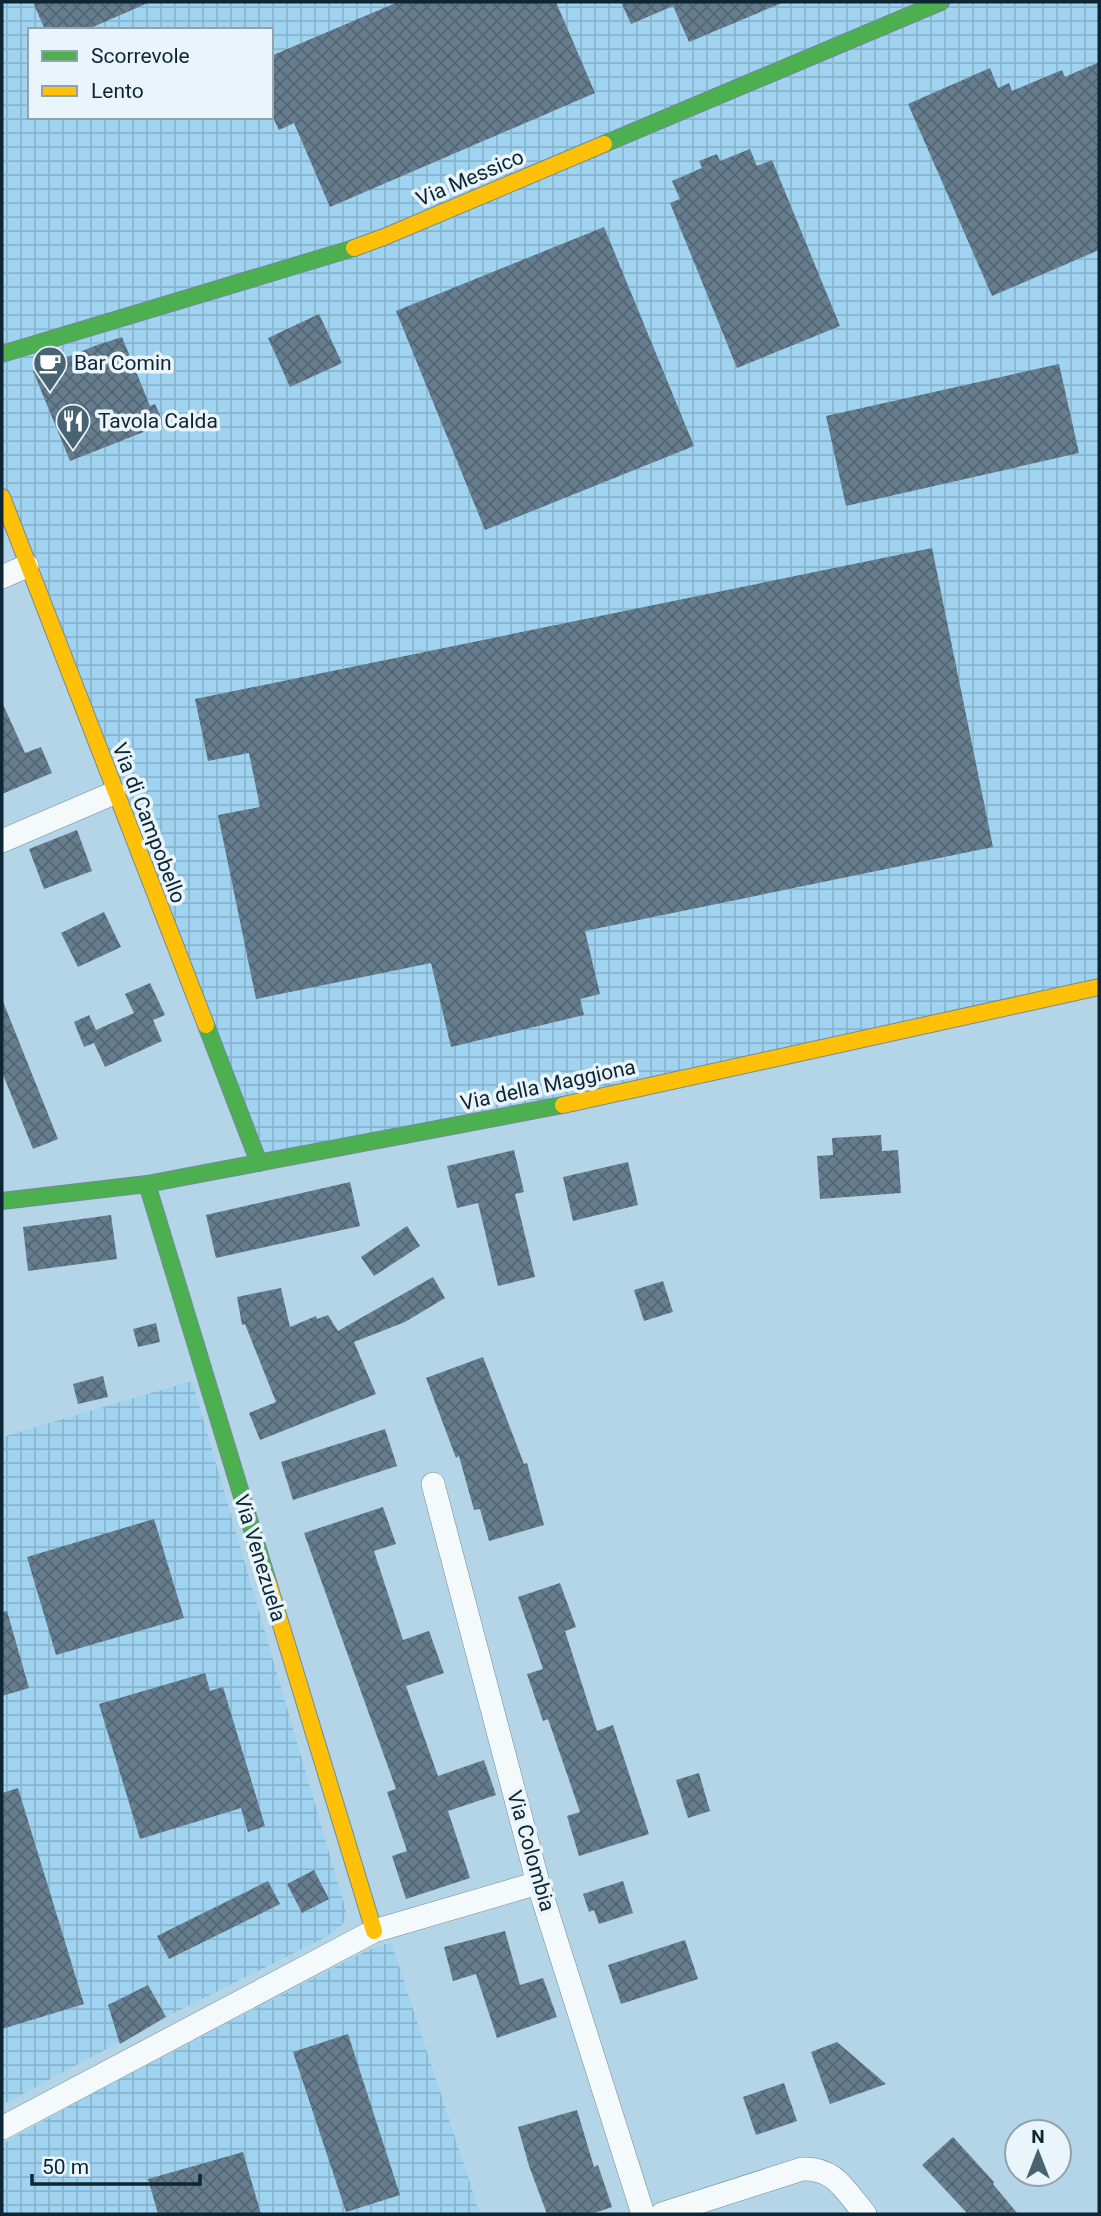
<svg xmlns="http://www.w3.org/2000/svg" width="1101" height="2216" font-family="Roboto,sans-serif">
<defs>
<pattern id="industrial-grid" width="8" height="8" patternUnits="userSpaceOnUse" patternTransform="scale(1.75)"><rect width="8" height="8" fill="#a0d3f0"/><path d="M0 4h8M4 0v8" fill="none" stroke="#89b5ce"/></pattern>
<pattern id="building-cross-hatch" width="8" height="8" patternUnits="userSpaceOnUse" patternTransform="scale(1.75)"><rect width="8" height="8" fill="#667d8e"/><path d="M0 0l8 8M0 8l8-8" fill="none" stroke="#526675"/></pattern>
</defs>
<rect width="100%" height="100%" fill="#b4d4e7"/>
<!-- industrial -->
<path fill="url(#industrial-grid)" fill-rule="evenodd" d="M 2,2 L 1099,2 L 1099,987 L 259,1163 L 2,494 ZM 30,30 L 271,30 L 271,117 L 30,117 Z
M 192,1381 L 346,1911 L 343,1924 L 324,1938 L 166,2017 L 2,2105 L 2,1437 Z
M 391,1942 L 480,2214 L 2,2214 L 2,2144 L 88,2096 L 366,1951 Z"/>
<!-- building -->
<path fill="url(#building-cross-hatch)" d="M 33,2 L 150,2 L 86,30 L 45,30 Z
M 398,2 L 556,2 L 595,93 L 330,207 L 294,123 L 279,130 L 271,113 L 271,56 Z
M 621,2 L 784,2 L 689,42 L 673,6 L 631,24 Z
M 1099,62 L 1099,250 L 992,296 L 908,104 L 990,68 L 998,88 L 1009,83 L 1012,91 L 1062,70 L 1065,77 Z
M 750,149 L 757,166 L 772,160 L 840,326 L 737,368 L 670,203 L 680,199 L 672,181 L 702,168 L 699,161 L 717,154 L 720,161 Z
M 604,227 L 694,446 L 485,530 L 396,311 Z
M 319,314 L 342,363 L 290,387 L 268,338 Z
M 122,337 L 150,406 L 155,404 L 164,424 L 70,461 L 33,371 L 97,345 Z
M 1059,364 L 1079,453 L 846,506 L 826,416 Z
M 932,548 L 993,847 L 585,931 L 600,994 L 580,999 L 584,1015 L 451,1047 L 431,963 L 256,999 L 218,815 L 260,807 L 249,753 L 208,761 L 195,699 Z
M 2,702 L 25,753 L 41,747 L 52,773 L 2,794 Z
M 77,830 L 92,871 L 44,889 L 29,849 Z
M 104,912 L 121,947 L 78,967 L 61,933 Z
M 150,983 L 165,1015 L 153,1020 L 162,1041 L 105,1067 L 94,1043 L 84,1047 L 74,1022 L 89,1015 L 96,1030 L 134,1013 L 125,994 Z
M 2,999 L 58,1139 L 33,1149 L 2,1072 Z
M 881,1135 L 882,1151 L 898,1150 L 901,1193 L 820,1199 L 817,1156 L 833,1155 L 832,1138 Z
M 514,1150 L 524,1192 L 515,1194 L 535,1277 L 498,1286 L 478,1203 L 457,1208 L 447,1166 Z
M 628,1162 L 638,1205 L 573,1221 L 563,1177 Z
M 350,1182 L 360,1226 L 216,1258 L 206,1215 Z
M 111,1215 L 117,1259 L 28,1271 L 23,1227 Z
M 407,1226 L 420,1246 L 374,1276 L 361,1257 Z
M 433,1277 L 445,1298 L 405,1322 L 354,1342 L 376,1394 L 260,1440 L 249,1413 L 276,1402 L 245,1324 L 242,1325 L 237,1297 L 281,1288 L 290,1327 L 316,1316 L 317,1319 L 328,1315 L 338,1331 Z
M 663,1281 L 673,1312 L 644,1321 L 634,1290 Z
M 156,1323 L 160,1342 L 138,1347 L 133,1329 Z
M 483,1357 L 524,1464 L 527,1463 L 544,1525 L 489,1541 L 480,1509 L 474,1510 L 459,1456 L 456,1458 L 426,1378 Z
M 103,1376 L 108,1397 L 78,1404 L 73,1384 Z
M 385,1429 L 397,1466 L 293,1500 L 281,1462 Z
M 383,1507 L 396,1544 L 374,1551 L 403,1640 L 429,1631 L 444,1673 L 406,1686 L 438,1776 L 484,1760 L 496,1795 L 448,1811 L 470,1878 L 406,1899 L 392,1856 L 407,1851 L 387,1792 L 396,1789 L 304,1533 Z
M 154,1519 L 184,1618 L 56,1655 L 27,1557 Z
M 560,1583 L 576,1627 L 565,1631 L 597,1731 L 613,1725 L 649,1834 L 579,1856 L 567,1816 L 580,1812 L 548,1719 L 543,1721 L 527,1674 L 543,1669 L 518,1597 Z
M 7,1611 L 29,1688 L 2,1696 L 2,1612 Z
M 205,1673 L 210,1691 L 223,1687 L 265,1826 L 248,1832 L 241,1808 L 140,1839 L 99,1704 Z
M 699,1773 L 710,1811 L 688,1818 L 676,1780 Z
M 18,1788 L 84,2004 L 2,2029 L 2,1793 Z
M 314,1870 L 329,1899 L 302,1913 L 287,1884 Z
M 268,1881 L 280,1904 L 169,1959 L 157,1936 Z
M 623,1881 L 633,1913 L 599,1924 L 594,1910 L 589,1912 L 583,1894 Z
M 505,1931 L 520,1985 L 543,1978 L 557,2017 L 497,2038 L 476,1974 L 453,1981 L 444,1947 Z
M 685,1940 L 698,1979 L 621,2004 L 608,1965 Z
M 148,1985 L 166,2017 L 120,2044 L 108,2005 Z
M 348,2034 L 400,2195 L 346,2212 L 293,2052 Z
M 837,2042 L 886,2084 L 830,2104 L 811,2052 Z
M 784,2083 L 797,2121 L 756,2135 L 743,2097 Z
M 577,2110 L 594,2167 L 598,2165 L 612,2207 L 591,2214 L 547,2214 L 529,2166 L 518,2127 Z
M 953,2137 L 994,2182 L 993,2184 L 1018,2214 L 968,2214 L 922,2165 Z
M 243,2152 L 261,2214 L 158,2214 L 148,2179 Z"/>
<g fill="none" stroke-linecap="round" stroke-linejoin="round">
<!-- street casing -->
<g stroke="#728b99" stroke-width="24">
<path id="street" d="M 2,577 L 27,566
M 2,841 L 114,793
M 433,1484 L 538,1883 L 643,2214
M 2,2128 L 374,1931 L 538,1883
M 662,2214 L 802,2169 C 835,2167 846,2192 865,2214"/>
</g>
<!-- fast casing -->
<g stroke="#728b99" stroke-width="18">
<path id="fast" d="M 604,144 L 941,2
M 2,354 L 354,248
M 206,1025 L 259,1163
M 147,1184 L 268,1582
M 2,1201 L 147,1184 L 563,1105"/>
</g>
<!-- slow casing -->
<g stroke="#728b99" stroke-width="18">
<path id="slow" d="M 354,248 L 384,237 L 604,144
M 2,497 L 206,1025
M 563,1105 L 1099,987
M 268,1582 L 374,1931"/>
</g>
<!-- street -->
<use href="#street" stroke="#f4f9fb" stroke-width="23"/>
<!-- fast -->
<use href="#fast" stroke="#4caf50" stroke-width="16"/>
<!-- slow -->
<use href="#slow" stroke="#ffc107" stroke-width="16"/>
</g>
<!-- icons -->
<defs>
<g id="cafe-pin" transform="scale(1.75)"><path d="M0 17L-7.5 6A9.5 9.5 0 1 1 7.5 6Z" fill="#486372" stroke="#e9f4fb"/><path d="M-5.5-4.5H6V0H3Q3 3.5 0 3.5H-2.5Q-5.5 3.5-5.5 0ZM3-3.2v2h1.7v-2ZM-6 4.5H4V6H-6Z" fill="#fff"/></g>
<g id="restaurant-pin" transform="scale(1.75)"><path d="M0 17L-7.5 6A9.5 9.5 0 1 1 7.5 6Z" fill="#486372" stroke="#e9f4fb"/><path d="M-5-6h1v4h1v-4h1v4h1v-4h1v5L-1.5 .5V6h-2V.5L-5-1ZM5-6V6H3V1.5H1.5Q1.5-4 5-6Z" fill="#fff"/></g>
</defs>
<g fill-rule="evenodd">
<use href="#cafe-pin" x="50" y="363"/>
<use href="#restaurant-pin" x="73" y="421"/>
</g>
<g text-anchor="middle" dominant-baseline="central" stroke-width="7" stroke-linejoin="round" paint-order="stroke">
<!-- street labels -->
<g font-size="21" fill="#0e2633" stroke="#e9f4fb">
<text transform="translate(470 178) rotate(-23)">Via Messico</text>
<text transform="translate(149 823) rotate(69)">Via di Campobello</text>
<text transform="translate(548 1085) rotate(-12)">Via della Maggiona</text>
<text transform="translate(260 1558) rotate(73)">Via Venezuela</text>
<text transform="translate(531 1851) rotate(74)">Via Colombia</text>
</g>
<!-- poi labels -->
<g font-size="21" fill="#0e2633" stroke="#e9f4fb" text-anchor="start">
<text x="74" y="363">Bar Comin</text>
<text x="98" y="421">Tavola Calda</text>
</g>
</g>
<!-- border -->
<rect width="1101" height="2216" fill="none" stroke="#0e2633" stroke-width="7"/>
<!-- legend -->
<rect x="28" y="28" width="245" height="91" fill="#e9f4fb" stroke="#91a2ab" stroke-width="2"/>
<rect x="42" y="51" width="35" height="10" fill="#4caf50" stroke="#91a2ab" stroke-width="2"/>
<text x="91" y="63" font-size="21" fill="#0e2633">Scorrevole</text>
<rect x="42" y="86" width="35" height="10" fill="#ffc107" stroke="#91a2ab" stroke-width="2"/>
<text x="91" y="98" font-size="21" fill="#0e2633">Lento</text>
<!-- north arrow -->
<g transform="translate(1038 2153)"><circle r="33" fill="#e9f4fb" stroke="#91a2ab" stroke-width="2"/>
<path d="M0-5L12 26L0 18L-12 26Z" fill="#486372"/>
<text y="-10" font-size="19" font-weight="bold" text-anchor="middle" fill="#0e2633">N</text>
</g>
<!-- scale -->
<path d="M32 2174v10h168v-10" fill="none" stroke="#0e2633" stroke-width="3.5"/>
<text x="42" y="2174" font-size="21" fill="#0e2633" stroke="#e9f4fb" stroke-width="5" paint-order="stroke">50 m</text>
</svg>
